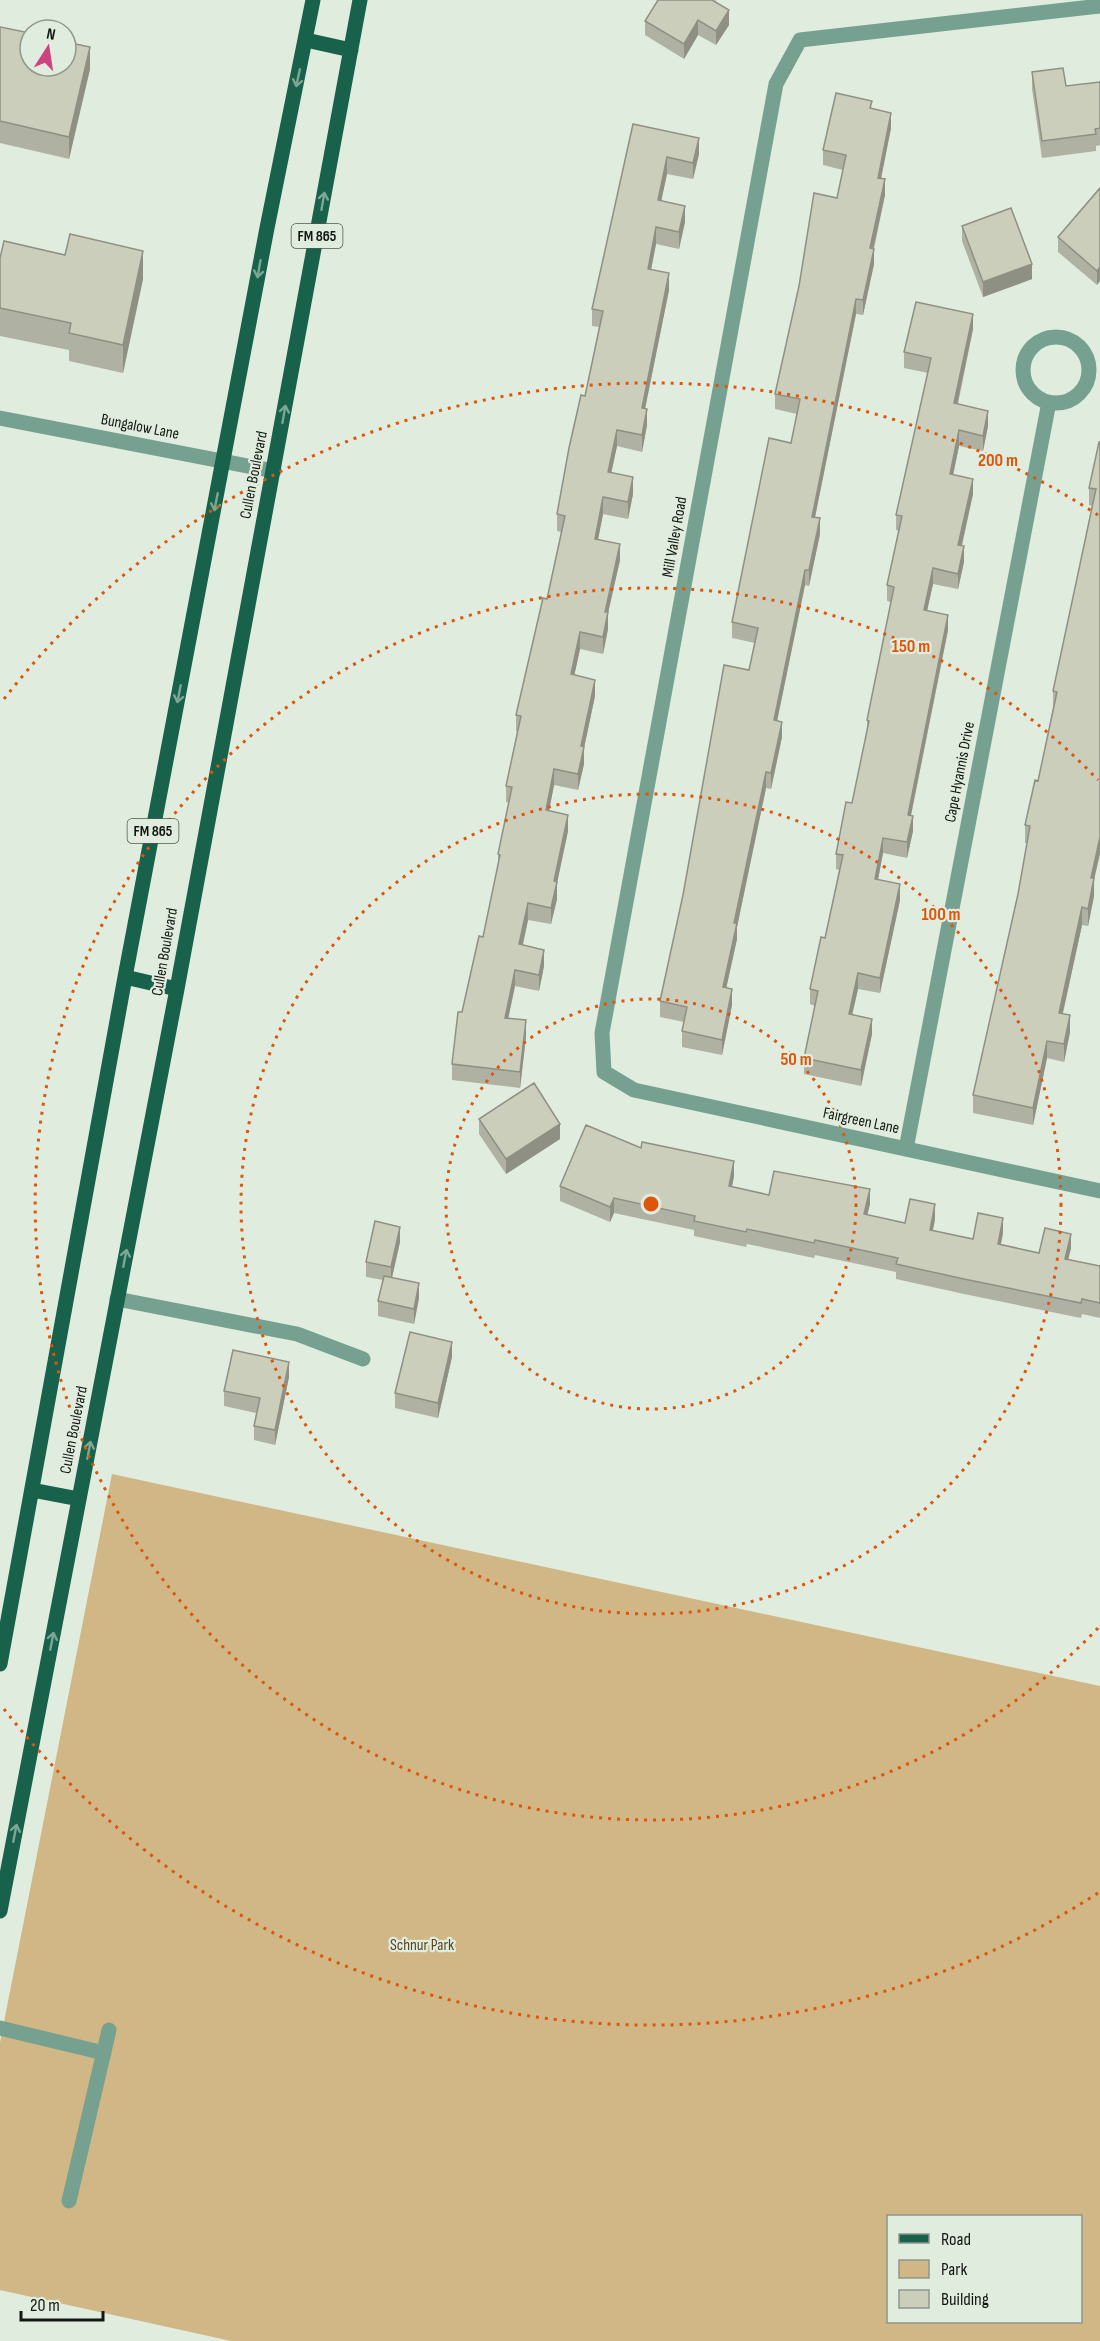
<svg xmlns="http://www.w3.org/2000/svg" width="1100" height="2341" font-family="'Sofia Sans Condensed',sans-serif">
<rect width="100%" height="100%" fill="#e0edde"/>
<!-- green -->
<path fill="#d0b785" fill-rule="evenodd" d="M 112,1474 L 1100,1686 L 1100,2341 L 231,2341 L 0,2290 L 0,2042 ZM 888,2216 L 1080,2216 L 1080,2322 L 888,2322 Z"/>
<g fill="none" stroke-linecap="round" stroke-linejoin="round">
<!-- lane -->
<path stroke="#76a190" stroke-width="15" d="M 117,1299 L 297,1334 L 363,1359
M 0,2028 L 104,2053
M 69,2201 L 109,2030"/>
<!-- street -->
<path stroke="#76a190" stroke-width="15" d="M 1100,6 L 800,40 L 776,84 L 602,1033 L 604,1072 L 634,1090 L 1100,1191
M1023 370a33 33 0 1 1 66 0a33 33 0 1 1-66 0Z
M 0,418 L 274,471
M 906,1149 L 1049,402"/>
<!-- primary -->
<path stroke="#18614b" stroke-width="15" d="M 306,40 L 351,50
M 125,977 L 177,989
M 32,1490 L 79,1499
M 0,1664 L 125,977 L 267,228 L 313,0
M 0,1911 L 177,989 L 360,0"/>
</g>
<!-- wall -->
<path fill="#afb1a2" d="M 717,0 L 715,2 L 729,25 L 716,45 L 698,35 L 684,59 L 645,35 L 645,21 Z
M 0,27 L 90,69 L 69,159 L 0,143 Z
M 1032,72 L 1066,86 L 1100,82 L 1100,145 L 1096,146 L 1096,151 L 1042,158 L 1032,89 Z
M 872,109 L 891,128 L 881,179 L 885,195 L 874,249 L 874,264 L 863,315 L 856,314 L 815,517 L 820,534 L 809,586 L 805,585 L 777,721 L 782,737 L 771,789 L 766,788 L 737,927 L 737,939 L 726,988 L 732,1005 L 722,1055 L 682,1047 L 682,1031 L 684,1022 L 660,1017 L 660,1001 L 749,670 L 755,643 L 732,638 L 732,622 L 791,443 L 797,414 L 775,409 L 775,394 L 837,198 L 843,170 L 823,165 L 823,150 Z
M 633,124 L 699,154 L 693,179 L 667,174 L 661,201 L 685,222 L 679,249 L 656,244 L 651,270 L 669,290 L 645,408 L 647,425 L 642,452 L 617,446 L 611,473 L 633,494 L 628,519 L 603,514 L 598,539 L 620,560 L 608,613 L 608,629 L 603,654 L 580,649 L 574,675 L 595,696 L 584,748 L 584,764 L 578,790 L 554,785 L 549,811 L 568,831 L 557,883 L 557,899 L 551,924 L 528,920 L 523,945 L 544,966 L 539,991 L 515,986 L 508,1018 L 526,1037 L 520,1088 L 452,1080 L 452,1064 L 462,1012 L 483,937 L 498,866 L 498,854 L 509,803 L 506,802 L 506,786 L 517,732 L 516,731 L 516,715 L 547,599 L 561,532 L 557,531 L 557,514 L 585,396 L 599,327 L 592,326 L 592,309 Z
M 1100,188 L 1097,285 L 1058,252 L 1058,237 Z
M 962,226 L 1032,279 L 983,297 L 962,241 Z
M 0,258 L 143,279 L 123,373 L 69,361 L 69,350 L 0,336 Z
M 973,329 L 958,404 L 988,426 L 983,451 L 959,446 L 953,475 L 973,494 L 962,546 L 964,562 L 958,589 L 933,584 L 927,610 L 948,630 L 911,815 L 913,831 L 907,858 L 883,853 L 878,880 L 900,900 L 880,993 L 858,989 L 852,1014 L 872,1034 L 861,1086 L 804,1074 L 804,1058 L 815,1006 L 810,1004 L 810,989 L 825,938 L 839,870 L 836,869 L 836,854 L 852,803 L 867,732 L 867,720 L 891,602 L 887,601 L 887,585 L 899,531 L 896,530 L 896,515 L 928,373 L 904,368 L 904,352 Z
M 1099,442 L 1094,896 L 1088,926 L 1082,925 L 1063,1013 L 1070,1032 L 1064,1062 L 1047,1058 L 1033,1125 L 973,1113 L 973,1095 L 1018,894 L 1027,843 L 1025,843 L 1025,825 L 1038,781 L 1053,708 L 1053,691 L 1092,506 L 1089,505 L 1089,488 Z
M 479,1119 L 560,1139 L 506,1174 L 479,1134 Z
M 641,1148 L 734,1176 L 732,1187 L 769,1195 L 870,1204 L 867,1215 L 905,1223 L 935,1219 L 933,1230 L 973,1239 L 1003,1233 L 1001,1244 L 1039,1253 L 1071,1248 L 1068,1259 L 1100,1266 L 1100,1318 L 1082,1314 L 1081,1318 L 964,1294 L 896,1279 L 896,1272 L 815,1255 L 814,1258 L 747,1244 L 746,1247 L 694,1236 L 694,1230 L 614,1213 L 610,1222 L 560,1201 L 560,1186 Z
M 400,1242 L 392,1277 L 419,1298 L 414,1324 L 378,1316 L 378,1301 L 383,1280 L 366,1277 L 366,1262 Z
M 452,1357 L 438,1418 L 395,1408 L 395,1393 Z
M 289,1377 L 275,1445 L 254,1440 L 254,1426 L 256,1413 L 224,1406 L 224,1391 Z"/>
<!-- shaded-wall -->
<path fill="#8f9084" d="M 729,10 L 729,25 L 716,45 L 716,31 Z
M 698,20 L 698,35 L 684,59 L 684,44 Z
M 90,47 L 90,69 L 69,159 L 69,137 Z
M 891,113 L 891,128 L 878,193 L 878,178 Z
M 699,138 L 699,154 L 693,179 L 693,163 Z
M 667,157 L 667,174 L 658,216 L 658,200 Z
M 885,179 L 885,195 L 870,263 L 870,248 Z
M 685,206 L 685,222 L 679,249 L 679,232 Z
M 656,227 L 656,244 L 648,285 L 648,269 Z
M 874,249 L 874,264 L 863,315 L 863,300 Z
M 143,251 L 143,279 L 123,373 L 123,345 Z
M 1032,264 L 1032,279 L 983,297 L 983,282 Z
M 1100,267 L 1100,281 L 1097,285 L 1097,271 Z
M 669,273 L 669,290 L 642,424 L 642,408 Z
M 856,299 L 856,314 L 812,532 L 812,517 Z
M 973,314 L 973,329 L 954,419 L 954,403 Z
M 647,409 L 647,425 L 642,452 L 642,435 Z
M 988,411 L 988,426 L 983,451 L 983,436 Z
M 617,430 L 617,446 L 608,488 L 608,472 Z
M 959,430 L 959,446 L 950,490 L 950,474 Z
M 633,477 L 633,494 L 628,519 L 628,502 Z
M 973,479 L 973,494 L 958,561 L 958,545 Z
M 603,497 L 603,514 L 595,555 L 595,539 Z
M 820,518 L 820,534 L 809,586 L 809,570 Z
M 620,544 L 620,560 L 608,613 L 608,629 L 603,654 L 603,637 L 605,612 Z
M 964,546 L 964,562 L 958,589 L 958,574 Z
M 933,568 L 933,584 L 924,625 L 924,610 Z
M 805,570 L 805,585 L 774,736 L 774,720 Z
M 948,615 L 948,630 L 908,830 L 908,815 Z
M 580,632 L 580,649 L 571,691 L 571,674 Z
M 595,680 L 595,696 L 584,748 L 584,764 L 578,790 L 578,774 L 581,746 Z
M 782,722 L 782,737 L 771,789 L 771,773 Z
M 554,769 L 554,785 L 546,826 L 546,810 Z
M 766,772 L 766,788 L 737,927 L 737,939 L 723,1003 L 723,987 L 734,923 Z
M 568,815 L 568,831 L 557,883 L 557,899 L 551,924 L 551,908 L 554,881 Z
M 913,816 L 913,831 L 907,858 L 907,842 Z
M 1100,837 L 1100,854 L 1094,880 L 1094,896 L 1088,926 L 1088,909 L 1091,878 Z
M 883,838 L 883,853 L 875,895 L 875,879 Z
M 900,884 L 900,900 L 880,993 L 880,978 Z
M 528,903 L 528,920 L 519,961 L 519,944 Z
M 1082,907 L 1082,925 L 1059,1030 L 1059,1013 Z
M 544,950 L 544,966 L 539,991 L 539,975 Z
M 515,970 L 515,986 L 505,1034 L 505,1018 Z
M 858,973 L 858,989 L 849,1029 L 849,1014 Z
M 732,989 L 732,1005 L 722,1055 L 722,1040 Z
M 1070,1015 L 1070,1032 L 1064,1062 L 1064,1044 Z
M 872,1019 L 872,1034 L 861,1086 L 861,1070 Z
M 526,1020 L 526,1037 L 520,1088 L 520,1072 Z
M 1047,1041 L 1047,1058 L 1033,1125 L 1033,1108 Z
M 560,1124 L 560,1139 L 506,1174 L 506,1159 Z
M 734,1161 L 734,1176 L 729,1201 L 729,1186 Z
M 870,1189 L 870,1204 L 864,1229 L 864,1214 Z
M 614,1198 L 614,1213 L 610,1222 L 610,1207 Z
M 935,1204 L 935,1219 L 930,1244 L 930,1230 Z
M 1003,1218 L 1003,1233 L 998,1258 L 998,1244 Z
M 400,1227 L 400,1242 L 391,1282 L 391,1267 Z
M 1071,1234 L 1071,1248 L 1065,1273 L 1065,1259 Z
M 419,1283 L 419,1298 L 414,1324 L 414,1309 Z
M 452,1342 L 452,1357 L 438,1418 L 438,1403 Z
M 289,1362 L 289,1377 L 275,1445 L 275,1430 Z"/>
<!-- building -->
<path fill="#cccebc" stroke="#8f9084" stroke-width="1.5" d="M 658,0 L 712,0 L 729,10 L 716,31 L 698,20 L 684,44 L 645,21 Z
M 0,27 L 30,33 L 30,66 L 66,66 L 66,42 L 90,47 L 69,137 L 0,121 Z
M 1063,68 L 1066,86 L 1100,82 L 1100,128 L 1095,129 L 1096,134 L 1042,141 L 1032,72 Z
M 836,93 L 872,101 L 870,108 L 891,113 L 878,178 L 885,179 L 870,248 L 874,249 L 863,300 L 856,299 L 812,517 L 820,518 L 809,570 L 805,570 L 774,720 L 782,722 L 771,773 L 766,772 L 734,923 L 737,923 L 723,987 L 732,989 L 722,1040 L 682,1031 L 687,1007 L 660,1001 L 683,895 L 724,665 L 749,670 L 758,628 L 732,622 L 769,438 L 791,443 L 800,399 L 775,394 L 799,286 L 814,193 L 837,198 L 846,155 L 823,150 Z
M 633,124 L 699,138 L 693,163 L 667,157 L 658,200 L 685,206 L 679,232 L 656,227 L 648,269 L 669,273 L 642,408 L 647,409 L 642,435 L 617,430 L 608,472 L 633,477 L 628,502 L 603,497 L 595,539 L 620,544 L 605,612 L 608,612 L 603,637 L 580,632 L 571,674 L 595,680 L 581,746 L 584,747 L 578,774 L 554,769 L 546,810 L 568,815 L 554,881 L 557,882 L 551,908 L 528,903 L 519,944 L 544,950 L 539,975 L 515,970 L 505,1018 L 526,1020 L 520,1072 L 452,1064 L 458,1012 L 462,1012 L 479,936 L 483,937 L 500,855 L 498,854 L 512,787 L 506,786 L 521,716 L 516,715 L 543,598 L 547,599 L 565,516 L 557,514 L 569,448 L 581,395 L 585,396 L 603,311 L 592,309 Z
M 1100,188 L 1100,267 L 1097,271 L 1058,237 Z
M 1011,208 L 1032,264 L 983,282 L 962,226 Z
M 70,234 L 143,251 L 123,345 L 69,333 L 71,323 L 0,308 L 0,258 L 4,241 L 65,255 Z
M 916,302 L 973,314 L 954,403 L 988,411 L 983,436 L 959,430 L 950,474 L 973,479 L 958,545 L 964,546 L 958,574 L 933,568 L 924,610 L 948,615 L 908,815 L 913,816 L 907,842 L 883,838 L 875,879 L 900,884 L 880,978 L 858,973 L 849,1014 L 872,1019 L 861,1070 L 804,1058 L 818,991 L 810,989 L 821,937 L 825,938 L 843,855 L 836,854 L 846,802 L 852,803 L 869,721 L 867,720 L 894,587 L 887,585 L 902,516 L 896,515 L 931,358 L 904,352 Z
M 1099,442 L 1100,442 L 1100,837 L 1091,878 L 1094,878 L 1088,909 L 1082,907 L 1059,1013 L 1070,1015 L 1064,1044 L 1047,1041 L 1033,1108 L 973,1095 L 1018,894 L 1030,826 L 1025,825 L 1035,780 L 1038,781 L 1057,692 L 1053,691 L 1096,489 L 1089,488 Z
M 534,1083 L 560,1124 L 506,1159 L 479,1119 Z
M 586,1125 L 641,1148 L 642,1142 L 734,1161 L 729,1186 L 769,1195 L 774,1171 L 870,1189 L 864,1214 L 905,1223 L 910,1199 L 935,1204 L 930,1230 L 973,1239 L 978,1213 L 1003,1218 L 998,1244 L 1039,1253 L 1045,1228 L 1071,1234 L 1065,1259 L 1100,1266 L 1100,1303 L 1082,1299 L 1081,1303 L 964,1279 L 896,1264 L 898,1258 L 815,1240 L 814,1243 L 747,1229 L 746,1232 L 694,1221 L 695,1216 L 614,1198 L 610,1207 L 560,1186 Z
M 375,1221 L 400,1227 L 391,1267 L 366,1262 Z
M 384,1276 L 419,1283 L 414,1309 L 378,1301 Z
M 410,1332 L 452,1342 L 438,1403 L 395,1393 Z
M 233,1350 L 289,1362 L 275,1430 L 254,1426 L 260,1398 L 224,1391 Z"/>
<!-- one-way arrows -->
<defs><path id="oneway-shaft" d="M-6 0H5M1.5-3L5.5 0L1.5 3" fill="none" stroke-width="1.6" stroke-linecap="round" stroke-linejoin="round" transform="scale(1.5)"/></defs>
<g stroke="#7ca794">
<use href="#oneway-shaft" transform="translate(298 78) rotate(102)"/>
<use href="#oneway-shaft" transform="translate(323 201) rotate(-80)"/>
<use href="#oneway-shaft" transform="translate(259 269) rotate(100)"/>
<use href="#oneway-shaft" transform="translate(284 414) rotate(-80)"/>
<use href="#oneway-shaft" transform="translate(216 502) rotate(101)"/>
<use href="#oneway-shaft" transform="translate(179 694) rotate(101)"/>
<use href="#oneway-shaft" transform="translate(125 1258) rotate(-79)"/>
<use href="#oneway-shaft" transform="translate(89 1450) rotate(-79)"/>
<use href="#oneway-shaft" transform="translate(52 1641) rotate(-79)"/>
<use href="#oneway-shaft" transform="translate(15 1833) rotate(-79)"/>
</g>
<!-- distance rings -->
<g fill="none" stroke="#dd560c" stroke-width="3" stroke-dasharray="3 6">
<circle cx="651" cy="1204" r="205"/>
<circle cx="651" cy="1204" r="410"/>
<path d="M1098 1628A616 616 0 1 1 1098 780"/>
<path d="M1098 1893A821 821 0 0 1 4 1709M4 699A821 821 0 0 1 1098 515"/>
</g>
<g text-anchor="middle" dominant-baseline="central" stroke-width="4.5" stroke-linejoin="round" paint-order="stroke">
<!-- shield labels -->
<g fill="#e0edde" stroke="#50574f" stroke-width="1.5">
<rect x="291.5" y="224" width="51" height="24" rx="4.5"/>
<rect x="127.5" y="819" width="51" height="24" rx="4.5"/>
</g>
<g font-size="15" font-weight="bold" fill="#131712">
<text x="317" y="236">FM 865</text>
<text x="153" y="831">FM 865</text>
</g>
<!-- street labels -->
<g font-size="16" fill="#131712" stroke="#e0edde">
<text transform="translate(140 427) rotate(11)">Bungalow Lane</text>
<text transform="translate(254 475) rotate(-79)">Cullen Boulevard</text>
<text transform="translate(675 537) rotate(-80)">Mill Valley Road</text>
<text transform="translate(960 772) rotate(-79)">Cape Hyannis Drive</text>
<text transform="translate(165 952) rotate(-80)">Cullen Boulevard</text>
<text transform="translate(861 1121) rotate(12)">Fairgreen Lane</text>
<text transform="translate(74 1430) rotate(-79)">Cullen Boulevard</text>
</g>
<!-- park labels -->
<g font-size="16" fill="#584621" stroke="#e0edde">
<text x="422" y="1945">Schnur Park</text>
</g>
</g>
<circle cx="651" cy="1204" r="9" fill="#dd560c" stroke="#e0edde" stroke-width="3"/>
<g font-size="18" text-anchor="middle" font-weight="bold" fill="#dd560c" stroke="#e0edde" stroke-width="4.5" stroke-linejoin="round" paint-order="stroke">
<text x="998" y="466">200 m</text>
<text x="911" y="652">150 m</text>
<text x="941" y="920">100 m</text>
<text x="796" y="1065">50 m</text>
</g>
<!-- legend -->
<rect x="887" y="2215" width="195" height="108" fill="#e0edde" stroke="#8e978c" stroke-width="1.5"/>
<rect x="899" y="2234" width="30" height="9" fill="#18614b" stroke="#8e978c" stroke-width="1.5"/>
<text x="941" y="2245" font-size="18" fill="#131712">Road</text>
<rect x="899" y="2260" width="30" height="18" fill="#d0b785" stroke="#8e978c" stroke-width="1.5"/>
<text x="941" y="2275" font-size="18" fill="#131712">Park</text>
<rect x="899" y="2290" width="30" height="18" fill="#cccebc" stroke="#8e978c" stroke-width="1.5"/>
<text x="941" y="2305" font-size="18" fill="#131712">Building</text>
<!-- north arrow -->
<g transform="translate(48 48) rotate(12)"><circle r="28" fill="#e0edde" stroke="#8e978c" stroke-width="1.5"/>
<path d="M0-4.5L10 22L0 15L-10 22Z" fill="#cd437d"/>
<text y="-9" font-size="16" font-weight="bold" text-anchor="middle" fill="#131712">N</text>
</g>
<!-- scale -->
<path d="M21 2311v9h82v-9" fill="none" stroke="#131712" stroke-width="3"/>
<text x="30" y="2311" font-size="18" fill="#131712" stroke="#e0edde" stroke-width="4.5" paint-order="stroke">20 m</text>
</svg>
